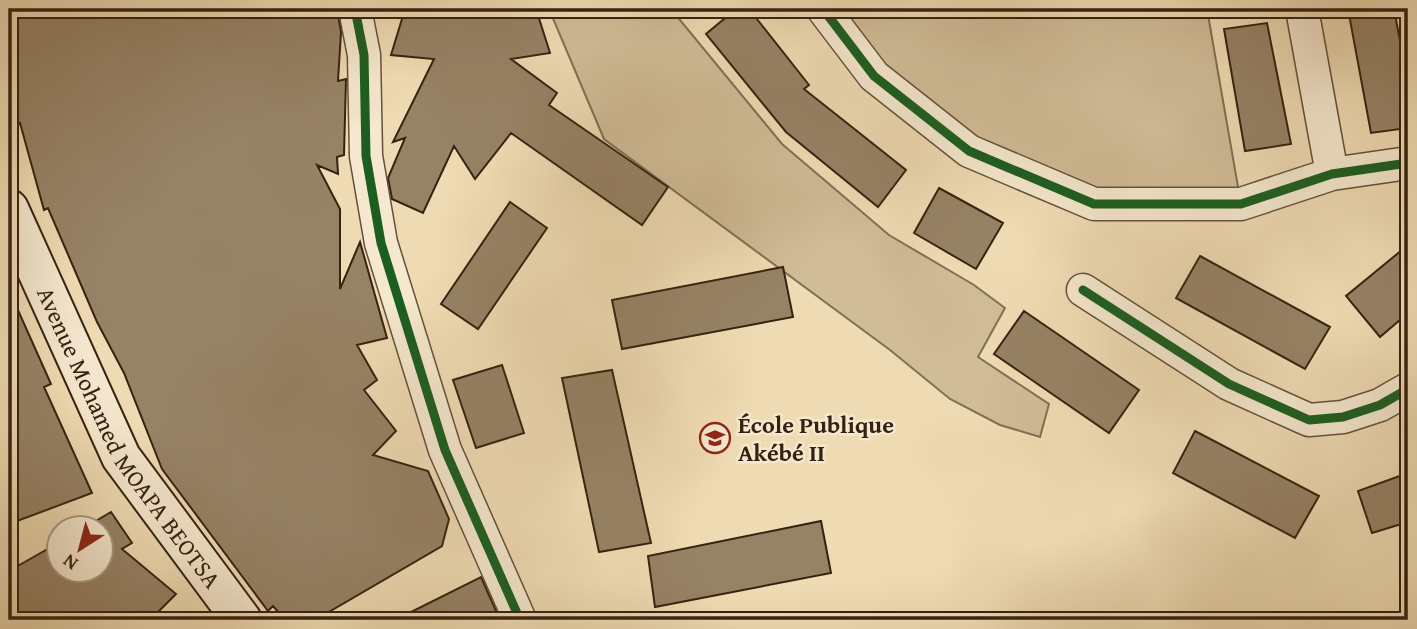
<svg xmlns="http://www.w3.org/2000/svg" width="1417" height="629" font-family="'Gentium Book Plus',serif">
<rect width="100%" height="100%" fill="#efdbb3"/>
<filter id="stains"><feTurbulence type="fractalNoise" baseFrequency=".00286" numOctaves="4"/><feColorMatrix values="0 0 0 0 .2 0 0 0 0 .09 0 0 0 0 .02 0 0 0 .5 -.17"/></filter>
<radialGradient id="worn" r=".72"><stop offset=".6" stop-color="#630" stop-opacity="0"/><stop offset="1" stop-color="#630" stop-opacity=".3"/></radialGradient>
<!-- green -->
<path fill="#d0bc97" stroke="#836f54" stroke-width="2" d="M 549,9 L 671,9 L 782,144 L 889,235 L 974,285 L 1005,308 L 978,357 L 1049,404 L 1040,437 L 1000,425 L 950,399 L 890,350 L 604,139 Z
M 823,9 L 1207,9 L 1241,204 L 1094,204 L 969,151 Z"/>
<!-- building -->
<path fill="#968265" stroke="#362210" stroke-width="2" d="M 9,9 L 254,9 L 256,16 L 293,9 L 337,9 L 341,32 L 338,81 L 346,79 L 344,155 L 337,157 L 338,174 L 317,165 L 340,209 L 340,289 L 360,242 L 387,338 L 357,345 L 377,380 L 364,390 L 396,431 L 373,455 L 428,471 L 449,519 L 442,546 L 315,620 L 285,620 L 273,606 L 268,611 L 162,469 L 124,373 L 97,322 L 48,208 L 44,210 L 20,123 L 9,134 Z
M 405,9 L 536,9 L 550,53 L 511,59 L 557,93 L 549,105 L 668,187 L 642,225 L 511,133 L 475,179 L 454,146 L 423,213 L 392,199 L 388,178 L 405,138 L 393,142 L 434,59 L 391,55 Z
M 736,9 L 749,9 L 809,85 L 804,89 L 906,170 L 878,207 L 786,132 L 706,34 Z
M 1348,9 L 1394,9 L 1408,83 L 1408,128 L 1371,133 Z
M 1267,23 L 1291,144 L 1245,151 L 1224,29 Z
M 939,188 L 1003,223 L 976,269 L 914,233 Z
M 510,202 L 547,228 L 478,329 L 441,304 Z
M 1408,245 L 1408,313 L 1380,337 L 1346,296 Z
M 1200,256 L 1330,327 L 1305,369 L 1176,298 Z
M 783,267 L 793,317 L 622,349 L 612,300 Z
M 9,290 L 51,384 L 44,387 L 92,493 L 9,524 Z
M 1024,311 L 1139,390 L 1109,433 L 994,354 Z
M 502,365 L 524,433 L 476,448 L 453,380 Z
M 612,370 L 651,543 L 599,552 L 562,378 Z
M 1195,431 L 1319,496 L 1295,538 L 1173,473 Z
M 1408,473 L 1408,522 L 1372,533 L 1358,491 Z
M 111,512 L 132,543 L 122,549 L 176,594 L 150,620 L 9,620 L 9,571 L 60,542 L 60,570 L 102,570 L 102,528 L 84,528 Z
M 821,521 L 831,573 L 655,607 L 648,556 Z
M 481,577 L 500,620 L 395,620 Z"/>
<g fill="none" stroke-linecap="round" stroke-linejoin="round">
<!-- minor casing -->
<g stroke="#645039" stroke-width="35">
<path id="minor" d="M 355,9 L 364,55 L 366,156 L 381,243 L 445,450 L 520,620
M 823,9 L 874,76 L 969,151 L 1094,204 L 1241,204 L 1332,174 L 1408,163
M 1302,9 L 1332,174
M 1083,290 L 1229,384 L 1309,420 L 1343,417 L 1380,405 L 1408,389"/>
</g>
<!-- secondary casing -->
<g stroke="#362210" stroke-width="42">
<g id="secondary">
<path id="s1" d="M 9,209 L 121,457 L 242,620"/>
</g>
</g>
<!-- minor -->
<use href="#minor" stroke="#f5e8ce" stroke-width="32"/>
<!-- secondary -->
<use href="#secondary" stroke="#f5e8ce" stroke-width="38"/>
<!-- cycleway casing -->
<g stroke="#f5e8ce" stroke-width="13">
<path id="cycleway" d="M 355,9 L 364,55 L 366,156 L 381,243 L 445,450 L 520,620
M 823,9 L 874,76 L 969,151 L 1094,204 L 1241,204 L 1332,174 L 1408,163
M 1083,290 L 1229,384 L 1309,420 L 1343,417 L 1380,405 L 1408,389"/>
</g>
<!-- cycleway -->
<use href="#cycleway" stroke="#1b5e20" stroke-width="9"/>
</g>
<!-- icons -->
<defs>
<g id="school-ring" transform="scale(1.575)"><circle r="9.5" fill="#f5e8ce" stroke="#8f2418" stroke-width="1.5"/><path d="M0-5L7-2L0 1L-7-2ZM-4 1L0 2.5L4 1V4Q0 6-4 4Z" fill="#8f2418"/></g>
</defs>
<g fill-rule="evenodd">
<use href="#school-ring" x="715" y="438"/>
</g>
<g text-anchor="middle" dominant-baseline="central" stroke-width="5" stroke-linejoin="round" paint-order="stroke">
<!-- poi labels -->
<g font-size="24" font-weight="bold" fill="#362210" stroke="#f5e8ce" text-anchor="start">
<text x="738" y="424">École Publique<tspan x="738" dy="28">Akébé II</tspan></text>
</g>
<!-- street labels -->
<g font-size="24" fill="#362210" stroke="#f5e8ce">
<text stroke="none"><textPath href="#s1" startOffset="259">Avenue Mohamed MOAPA BEOTSA</textPath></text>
</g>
</g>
<!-- margin -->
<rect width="1417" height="629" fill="none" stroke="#efdbb3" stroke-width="35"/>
<rect x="10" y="10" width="1396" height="608" fill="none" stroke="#362210" stroke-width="3.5"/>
<rect x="18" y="18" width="1382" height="594" fill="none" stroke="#362210" stroke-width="2"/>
<!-- north arrow -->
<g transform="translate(80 549) rotate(216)"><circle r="33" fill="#f5e8ce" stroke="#a99982" stroke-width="2"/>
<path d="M0-5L12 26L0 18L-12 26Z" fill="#8f2418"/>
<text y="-10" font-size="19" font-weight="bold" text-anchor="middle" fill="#362210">N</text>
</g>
<rect width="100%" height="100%" filter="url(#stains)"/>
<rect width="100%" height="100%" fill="url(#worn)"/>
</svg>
